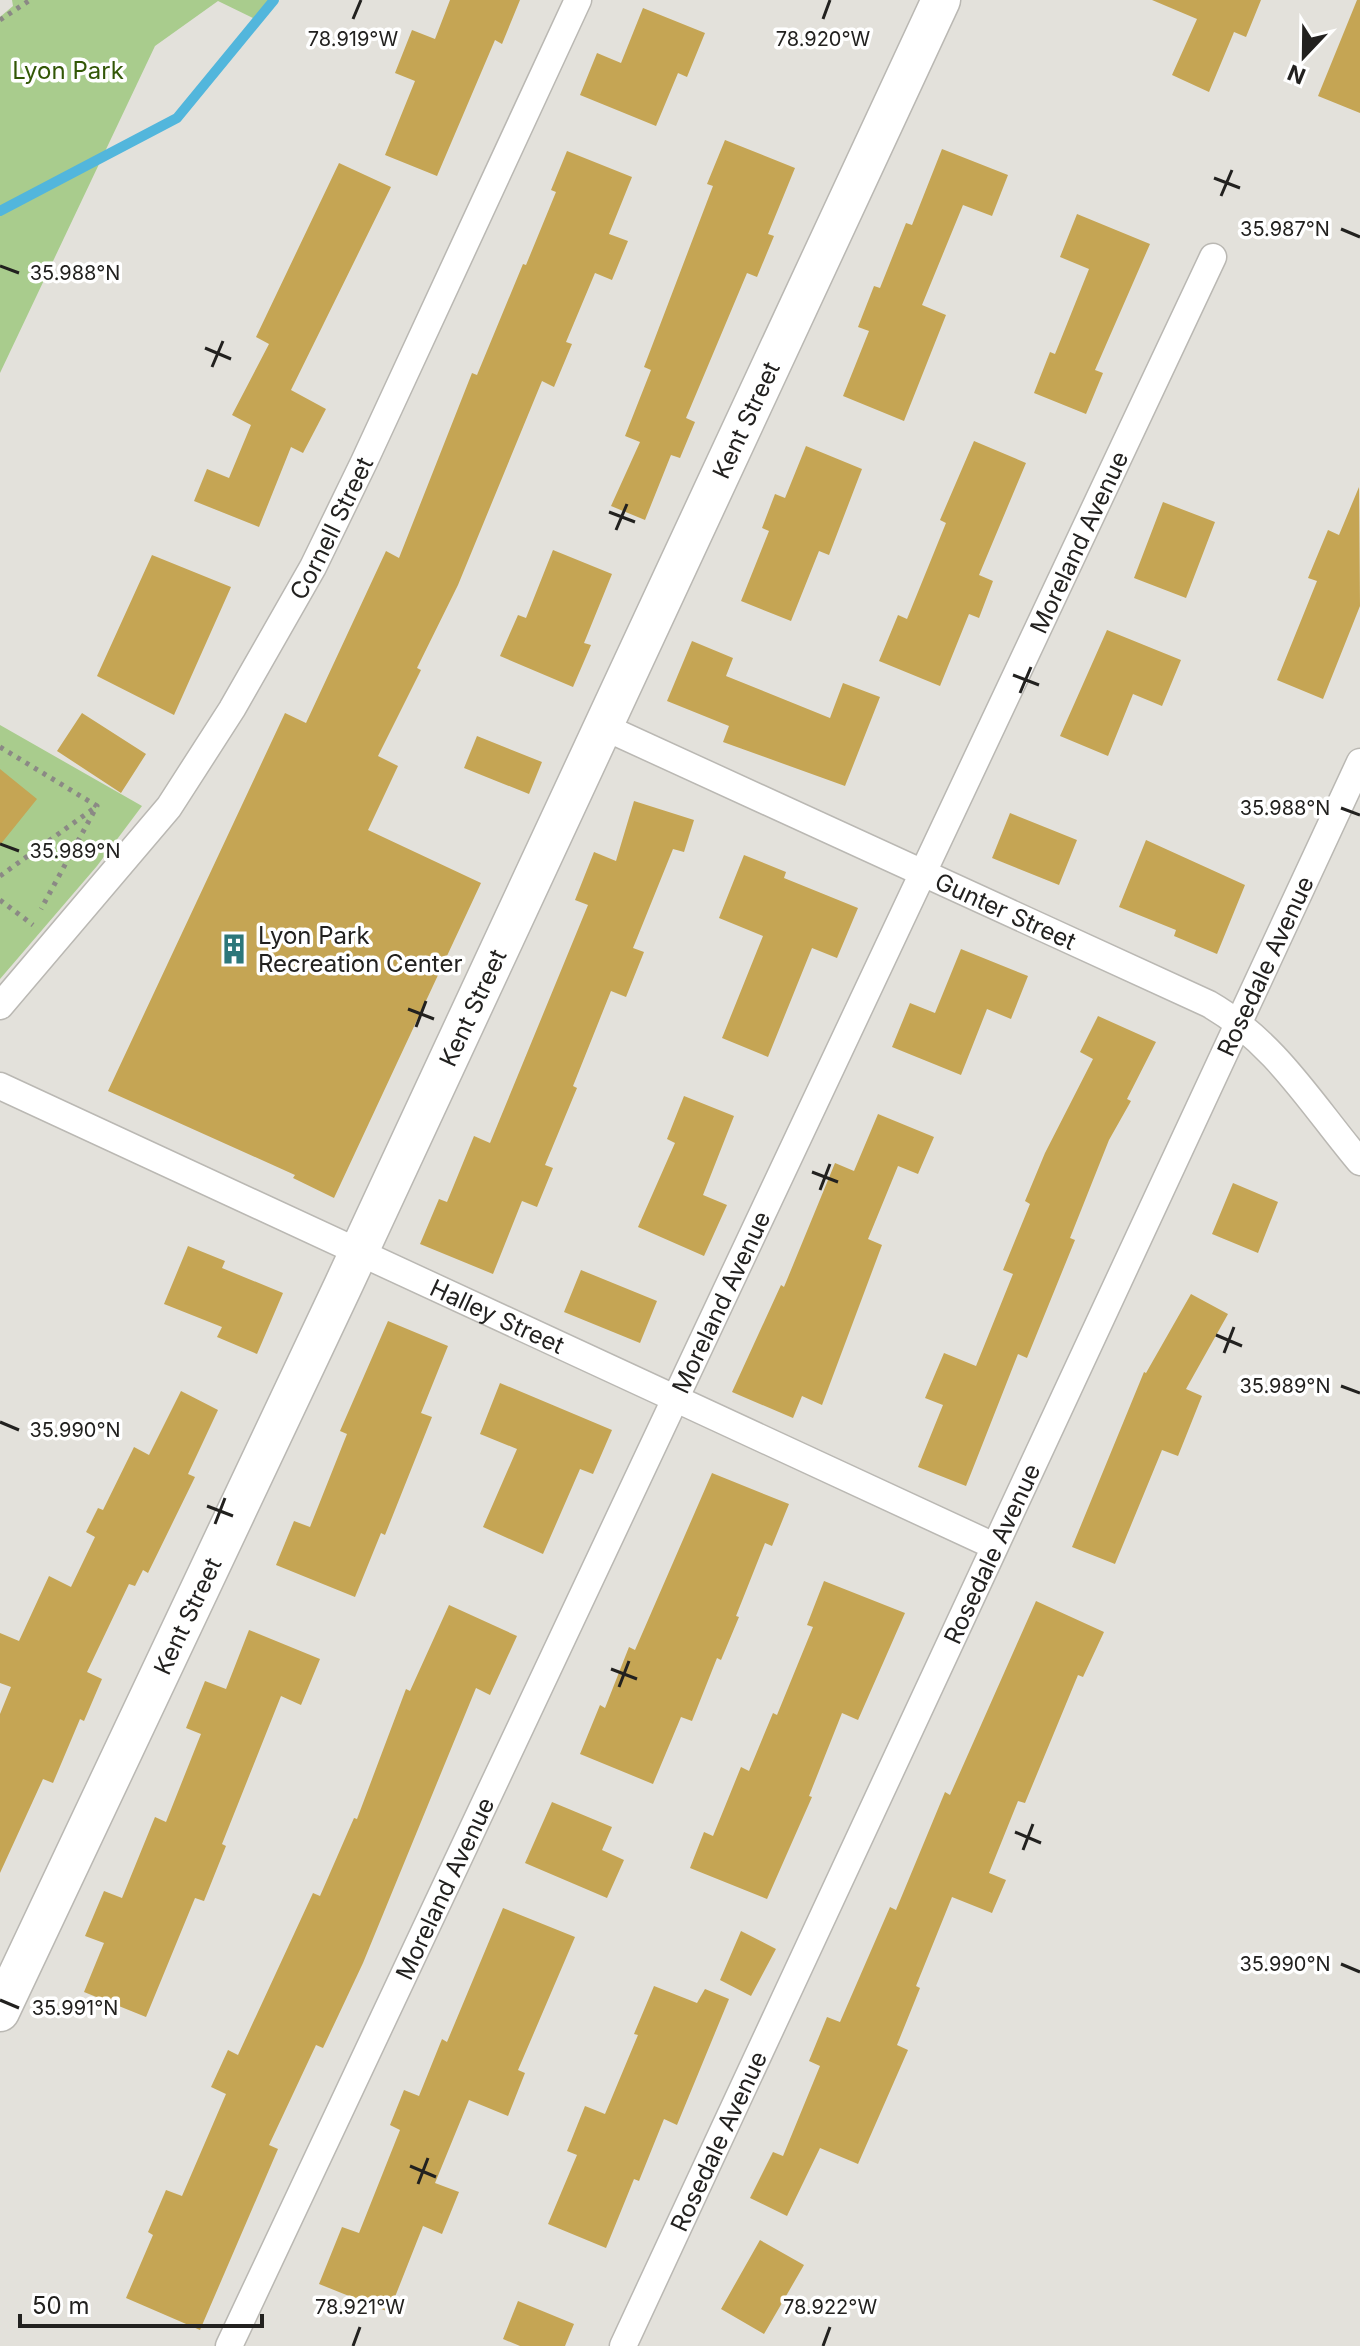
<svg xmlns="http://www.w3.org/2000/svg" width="1360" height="2346" font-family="Inter,sans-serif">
<rect width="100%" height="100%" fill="#e3e1db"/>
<!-- green -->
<path fill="#a9cc8d" d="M 12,0 L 276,0 L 257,20 L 218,1 L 155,46 L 0,373 L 0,17 L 13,6 Z
M 0,725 L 142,806 L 97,866 L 0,979 Z"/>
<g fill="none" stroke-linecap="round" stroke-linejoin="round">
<!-- stream -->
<path stroke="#52b6dc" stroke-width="10" d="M 0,211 L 177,118 L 274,0"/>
</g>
<!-- building -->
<path fill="#c5a554" d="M 450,0 L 520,0 L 502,44 L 495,40 L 437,176 L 385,155 L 415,81 L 395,73 L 412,30 L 435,39 Z
M 1152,0 L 1261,0 L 1246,37 L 1234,32 L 1209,92 L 1172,75 L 1197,19 Z
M 1357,0 L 1360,0 L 1360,113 L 1318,96 Z
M 643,8 L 705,33 L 687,77 L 678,73 L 656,126 L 580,95 L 597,53 L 621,63 Z
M 725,140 L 795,168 L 768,234 L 774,236 L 757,277 L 747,273 L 686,418 L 695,422 L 680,458 L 671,455 L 645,520 L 611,506 L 640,442 L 625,436 L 651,370 L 644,367 L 713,186 L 707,184 Z
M 942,149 L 1008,175 L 992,216 L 963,205 L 922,305 L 946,315 L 904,421 L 843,396 L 869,331 L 858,327 L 874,286 L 880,288 L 906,223 L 912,225 Z
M 567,151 L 632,177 L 609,234 L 628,241 L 612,280 L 595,273 L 566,342 L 572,344 L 554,387 L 542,381 L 458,585 L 417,668 L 421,670 L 378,756 L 398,766 L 368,830 L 481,883 L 334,1198 L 293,1178 L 295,1175 L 108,1091 L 285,713 L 306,723 L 386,551 L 399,558 L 472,373 L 477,375 L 523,264 L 526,265 L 556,192 L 551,190 Z
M 339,163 L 391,187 L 291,390 L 326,409 L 303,453 L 291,447 L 259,527 L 194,501 L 207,469 L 229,478 L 251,425 L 232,415 L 269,344 L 256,337 Z
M 1077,214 L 1150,244 L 1095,370 L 1103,373 L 1086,414 L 1034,393 L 1050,352 L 1055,354 L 1089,269 L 1060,257 Z
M 974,441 L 1026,463 L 979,575 L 993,581 L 979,618 L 969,614 L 940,686 L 879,661 L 898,615 L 907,619 L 946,523 L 940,520 Z
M 806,446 L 862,469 L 829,555 L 819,551 L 791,621 L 741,601 L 769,531 L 762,528 L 775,494 L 785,498 Z
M 1359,487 L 1360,606 L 1323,699 L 1277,680 L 1317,581 L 1308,578 L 1328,530 L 1339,535 Z
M 1163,502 L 1215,522 L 1186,598 L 1134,578 Z
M 553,550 L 612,574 L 584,643 L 591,645 L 573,687 L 500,656 L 518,615 L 526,618 Z
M 152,555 L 231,587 L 174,715 L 97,676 Z
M 1107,630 L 1181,660 L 1162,706 L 1133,694 L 1108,756 L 1060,736 Z
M 692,641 L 733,658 L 726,676 L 830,718 L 843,683 L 880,697 L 845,786 L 723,742 L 729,726 L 667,701 Z
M 82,713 L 146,754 L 121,793 L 57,751 Z
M 477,736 L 542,762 L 529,794 L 464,768 Z
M 0,769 L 37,799 L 0,845 Z
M 634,801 L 694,820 L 684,852 L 673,849 L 633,948 L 644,952 L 626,997 L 611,991 L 573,1086 L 577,1088 L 545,1165 L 553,1168 L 537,1207 L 522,1201 L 493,1274 L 420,1244 L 439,1199 L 447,1202 L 474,1136 L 490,1143 L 588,905 L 575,900 L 594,852 L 616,861 Z
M 1010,813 L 1077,840 L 1059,885 L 992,858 Z
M 1146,840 L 1245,885 L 1217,954 L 1174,936 L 1176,930 L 1119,907 Z
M 744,855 L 786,872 L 784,878 L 858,908 L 837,958 L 812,948 L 768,1057 L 722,1038 L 763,936 L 719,918 Z
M 961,949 L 1028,976 L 1011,1019 L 987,1009 L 961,1075 L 892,1047 L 910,1003 L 935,1013 Z
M 1098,1016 L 1156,1042 L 1127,1099 L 1131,1101 L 1109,1140 L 1070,1238 L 1075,1240 L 1027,1358 L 1018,1354 L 966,1486 L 918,1467 L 943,1405 L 925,1398 L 944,1353 L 976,1366 L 1013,1274 L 1003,1270 L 1030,1204 L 1025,1201 L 1045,1153 L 1093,1059 L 1080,1052 Z
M 684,1096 L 734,1116 L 703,1195 L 727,1205 L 704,1256 L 638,1227 L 675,1143 L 667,1139 Z
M 878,1114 L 934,1137 L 918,1174 L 898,1166 L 868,1239 L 882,1245 L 822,1405 L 802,1396 L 793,1418 L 732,1392 L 781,1285 L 784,1287 L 835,1163 L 854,1171 Z
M 1233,1183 L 1278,1202 L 1258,1253 L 1212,1234 Z
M 188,1246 L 225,1261 L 222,1268 L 283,1293 L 257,1354 L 217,1337 L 222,1327 L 164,1304 Z
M 581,1270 L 657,1301 L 640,1343 L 564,1312 Z
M 1191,1294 L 1228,1314 L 1186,1389 L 1202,1396 L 1178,1456 L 1162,1450 L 1115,1564 L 1072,1547 L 1144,1372 L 1146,1373 Z
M 388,1321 L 448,1346 L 421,1413 L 432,1417 L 385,1535 L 381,1533 L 355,1597 L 276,1565 L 294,1521 L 310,1527 L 347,1434 L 340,1431 Z
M 500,1383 L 612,1430 L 593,1474 L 580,1469 L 543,1554 L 483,1527 L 517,1449 L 480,1434 Z
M 181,1391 L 218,1410 L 188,1474 L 195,1477 L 148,1573 L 143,1570 L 135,1586 L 129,1584 L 87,1672 L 102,1679 L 84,1721 L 80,1719 L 53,1783 L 43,1779 L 0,1873 L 0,1714 L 11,1687 L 0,1683 L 0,1633 L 19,1641 L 49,1576 L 71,1587 L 95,1537 L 86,1532 L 98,1508 L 103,1510 L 134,1447 L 149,1455 Z
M 712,1473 L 789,1504 L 772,1546 L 765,1543 L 736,1616 L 739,1617 L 721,1660 L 717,1658 L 692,1721 L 681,1717 L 653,1784 L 580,1754 L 600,1705 L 605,1708 L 629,1647 L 635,1650 Z
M 824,1581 L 905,1613 L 858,1720 L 842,1713 L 809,1796 L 812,1797 L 767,1899 L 690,1868 L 704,1832 L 713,1836 L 741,1767 L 749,1771 L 773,1713 L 777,1715 L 813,1627 L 807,1625 Z
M 1036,1601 L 1104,1632 L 1083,1677 L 1078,1675 L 1025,1803 L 1018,1801 L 989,1873 L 1006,1880 L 992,1913 L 952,1897 L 916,1986 L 920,1988 L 897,2045 L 908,2050 L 858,2164 L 820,2148 L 787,2216 L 750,2198 L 773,2152 L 783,2156 L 820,2066 L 809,2061 L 827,2017 L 840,2022 L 890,1907 L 896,1910 L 945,1792 L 950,1795 Z
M 449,1605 L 517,1636 L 490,1695 L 476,1688 L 363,1963 L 323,2048 L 316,2045 L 269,2145 L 278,2149 L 200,2330 L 126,2298 L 153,2235 L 148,2232 L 166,2190 L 182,2196 L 226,2094 L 211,2087 L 228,2050 L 238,2055 L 313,1893 L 320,1896 L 354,1818 L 357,1819 L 406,1689 L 410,1691 Z
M 249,1630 L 320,1659 L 301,1705 L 281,1696 L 222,1844 L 226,1846 L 204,1901 L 195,1898 L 146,2017 L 84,1992 L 104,1943 L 85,1936 L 104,1891 L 122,1898 L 155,1817 L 166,1822 L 201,1734 L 186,1728 L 205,1681 L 226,1689 Z
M 552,1802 L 612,1827 L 602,1850 L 624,1860 L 607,1898 L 525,1863 Z
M 503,1908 L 575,1937 L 518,2070 L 525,2073 L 508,2116 L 469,2100 L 435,2183 L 459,2192 L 442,2234 L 423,2226 L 389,2312 L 319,2284 L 342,2227 L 359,2233 L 400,2130 L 390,2125 L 404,2090 L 419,2096 L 442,2039 L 447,2042 Z
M 741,1931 L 776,1949 L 751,1996 L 720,1980 Z
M 654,1986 L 697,2003 L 705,1989 L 729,1999 L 677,2125 L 664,2119 L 639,2181 L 634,2179 L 606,2248 L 548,2224 L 577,2155 L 567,2151 L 585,2106 L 605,2114 L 638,2035 L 634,2034 Z
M 760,2240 L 804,2265 L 764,2334 L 721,2309 Z
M 518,2301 L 574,2324 L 565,2346 L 520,2346 L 503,2339 Z"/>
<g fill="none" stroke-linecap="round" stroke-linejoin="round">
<!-- street casing -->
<g stroke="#bab8b3" stroke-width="29">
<g id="street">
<path id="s1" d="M 602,726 L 1209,1004 C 1275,1042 1312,1105 1360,1162"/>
<path id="s2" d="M 0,1006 L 169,807 L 232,709 L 313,567 L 364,462 L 578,0"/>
<path id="s3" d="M 0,1086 L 994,1546"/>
<path id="s4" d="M 229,2346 L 1213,257"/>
<path id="s5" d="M 623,2346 L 1360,762"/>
</g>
</g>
<!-- secondary casing -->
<g stroke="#bab8b3" stroke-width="41">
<g id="secondary">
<path id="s6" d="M 0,2012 L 343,1286 L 941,0"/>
</g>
</g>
<!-- path -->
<path stroke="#8b8985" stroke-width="5" stroke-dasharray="4 6" stroke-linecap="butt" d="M 0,20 L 30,0
M 0,747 L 97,806 L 41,909
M 0,876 L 93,809
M 0,900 L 33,925"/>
<!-- street -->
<use href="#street" stroke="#fff" stroke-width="26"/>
<!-- secondary -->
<use href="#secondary" stroke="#fff" stroke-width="38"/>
</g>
<!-- ticks -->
<path fill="none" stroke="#22211f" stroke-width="3" d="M 353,19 L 361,0M 823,19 L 830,0M 1214,178 L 1240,188M 1221,196 L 1232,170M 1341,229 L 1360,237M 0,266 L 19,273M 205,348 L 231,359M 212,367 L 223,341M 609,512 L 635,522M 616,530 L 627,504M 1013,675 L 1039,685M 1020,693 L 1031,667M 1341,808 L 1360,815M 0,844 L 19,851M 408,1009 L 434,1019M 416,1027 L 426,1001M 812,1172 L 838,1182M 820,1190 L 830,1164M 1216,1335 L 1242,1346M 1224,1353 L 1234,1327M 1341,1386 L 1360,1393M 0,1422 L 19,1430M 207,1506 L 233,1516M 215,1524 L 225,1498M 611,1669 L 637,1679M 619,1687 L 629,1661M 1015,1832 L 1041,1843M 1023,1850 L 1033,1824M 1341,1964 L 1360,1972M 0,2000 L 19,2008M 410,2166 L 436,2177M 418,2184 L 428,2158M 353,2346 L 360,2327M 823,2346 L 830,2327"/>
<!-- icons -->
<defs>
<g id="building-bare" transform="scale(2.4)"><path d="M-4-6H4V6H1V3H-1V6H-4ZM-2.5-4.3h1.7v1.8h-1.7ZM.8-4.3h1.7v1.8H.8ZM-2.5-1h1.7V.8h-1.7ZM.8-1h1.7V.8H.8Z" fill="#2d777a" stroke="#fff" stroke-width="2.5" paint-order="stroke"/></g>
</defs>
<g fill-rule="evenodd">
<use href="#building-bare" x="234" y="949"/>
</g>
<g text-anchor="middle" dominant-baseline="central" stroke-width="7" stroke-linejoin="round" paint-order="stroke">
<!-- park labels -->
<g font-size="24" fill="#335707" stroke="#fff">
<text x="68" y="70">Lyon Park</text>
</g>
<!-- street labels -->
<g font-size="24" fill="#22211f" stroke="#fff">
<text stroke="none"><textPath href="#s6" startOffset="1758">Kent Street</textPath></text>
<text stroke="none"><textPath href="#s2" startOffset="584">Cornell Street</textPath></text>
<text stroke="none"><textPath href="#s4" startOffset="1994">Moreland Avenue</textPath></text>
<text stroke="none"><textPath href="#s1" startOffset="444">Gunter Street</textPath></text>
<text stroke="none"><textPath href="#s5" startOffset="1522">Rosedale Avenue</textPath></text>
<text stroke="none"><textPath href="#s6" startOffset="1110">Kent Street</textPath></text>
<text stroke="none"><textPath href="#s4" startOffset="1154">Moreland Avenue</textPath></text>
<text stroke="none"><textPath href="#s3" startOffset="548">Halley Street</textPath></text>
<text stroke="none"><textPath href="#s5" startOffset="874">Rosedale Avenue</textPath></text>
<text stroke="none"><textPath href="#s6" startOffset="438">Kent Street</textPath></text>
<text stroke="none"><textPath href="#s4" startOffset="506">Moreland Avenue</textPath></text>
<text stroke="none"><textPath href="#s5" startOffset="226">Rosedale Avenue</textPath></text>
</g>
<!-- poi labels -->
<g font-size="24" fill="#22211f" stroke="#fff" text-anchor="start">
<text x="258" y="935">Lyon Park<tspan x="258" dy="28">Recreation Center</tspan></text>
</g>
</g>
<g font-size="20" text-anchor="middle" fill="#22211f" stroke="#fff" stroke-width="7" stroke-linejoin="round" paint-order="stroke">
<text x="353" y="46">78.919°W</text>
<text x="823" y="46">78.920°W</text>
<text x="1285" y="236">35.987°N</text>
<text x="75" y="280">35.988°N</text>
<text x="1285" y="815">35.988°N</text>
<text x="75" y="858">35.989°N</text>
<text x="1285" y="1393">35.989°N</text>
<text x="75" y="1437">35.990°N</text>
<text x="1285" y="1971">35.990°N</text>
<text x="75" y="2015">35.991°N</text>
<text x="360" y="2314">78.921°W</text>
<text x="830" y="2314">78.922°W</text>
</g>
<!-- north arrow -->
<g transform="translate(1304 56) rotate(202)" stroke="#ffffff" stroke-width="6" paint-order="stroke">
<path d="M0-6L14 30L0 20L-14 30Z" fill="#22211f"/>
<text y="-12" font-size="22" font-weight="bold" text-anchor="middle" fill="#22211f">N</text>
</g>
<!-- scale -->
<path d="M20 2314v12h242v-12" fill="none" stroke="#22211f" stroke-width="4"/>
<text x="32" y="2314" font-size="24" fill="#22211f" stroke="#ffffff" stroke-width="6" paint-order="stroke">50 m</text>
</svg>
